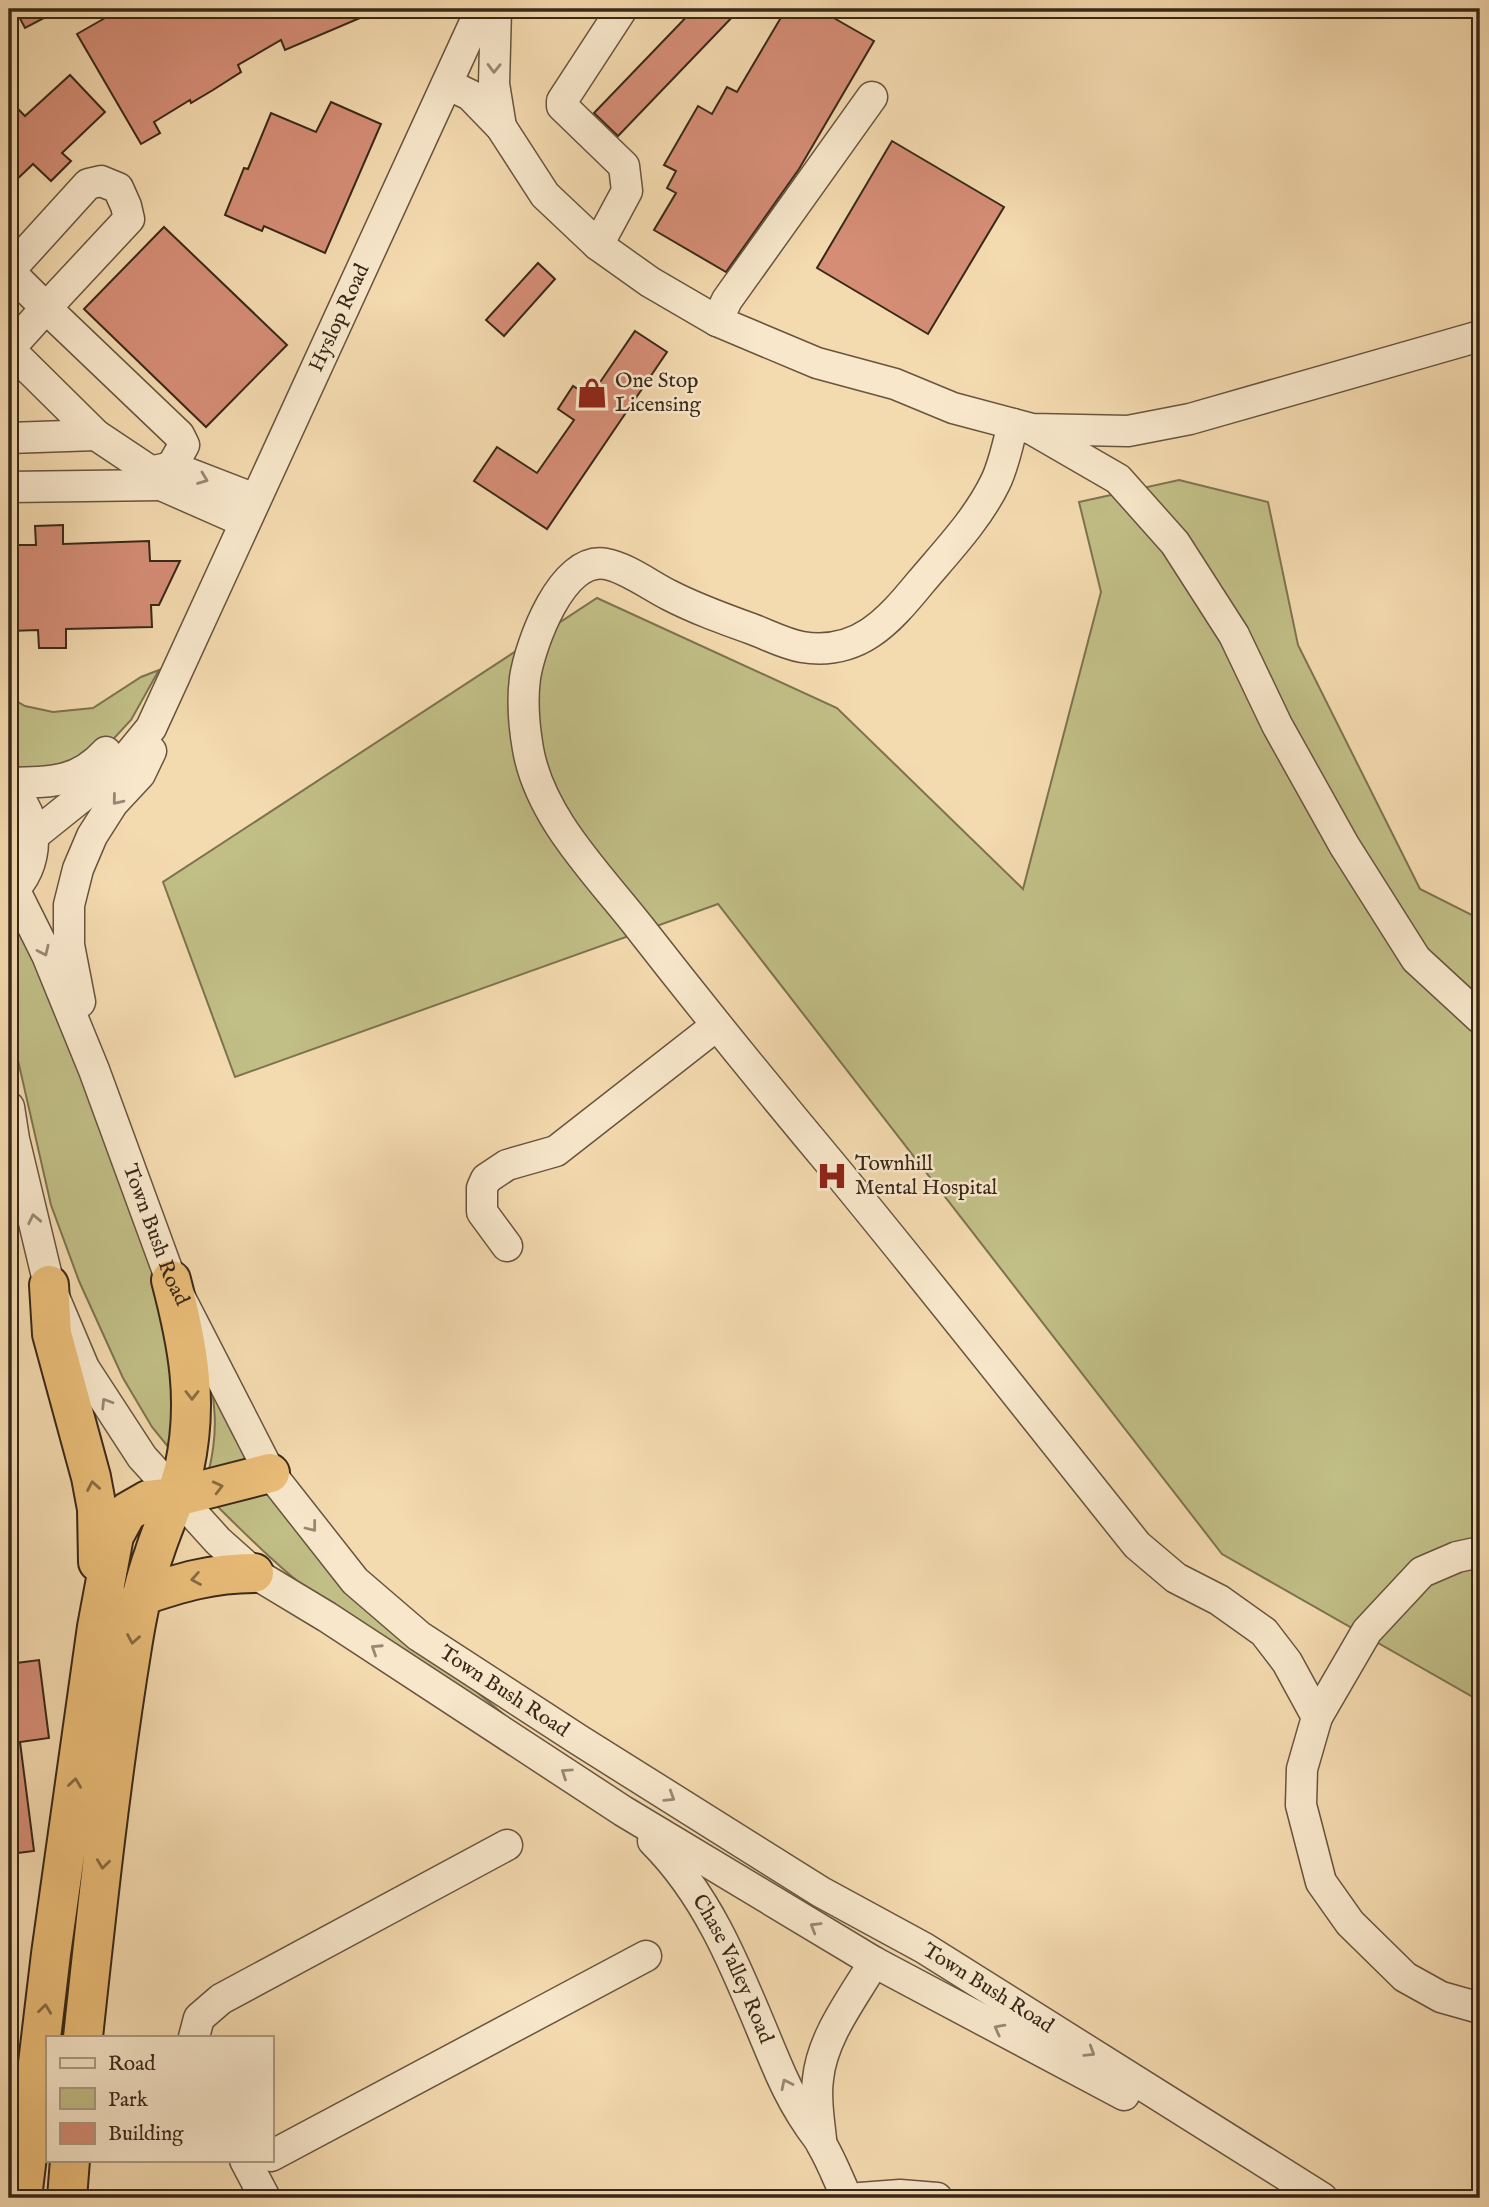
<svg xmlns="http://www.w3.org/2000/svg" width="1489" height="2207" font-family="'IM FELL English',serif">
<rect width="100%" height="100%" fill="#f4daaf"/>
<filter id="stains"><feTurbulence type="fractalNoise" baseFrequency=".00286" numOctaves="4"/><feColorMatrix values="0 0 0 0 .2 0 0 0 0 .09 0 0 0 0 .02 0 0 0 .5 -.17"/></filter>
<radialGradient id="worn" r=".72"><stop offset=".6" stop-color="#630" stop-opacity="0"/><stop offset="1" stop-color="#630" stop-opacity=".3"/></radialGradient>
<!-- green -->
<path fill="#c1be86" stroke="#7d734f" stroke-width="2" d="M 1179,480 L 1268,502 L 1298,645 L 1420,889 L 1480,919 L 1480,1701 L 1222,1554 L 718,904 L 235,1077 L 163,882 L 597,598 L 837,708 L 1023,889 L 1101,592 L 1079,502 Z
M 159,670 L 131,720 L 105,748 L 85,764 L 36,772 L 9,764 L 9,697 L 25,706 L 53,712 L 93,708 L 141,677 Z
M 15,908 L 186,1341 L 182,1464 L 152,1427 L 123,1378 L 79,1281 L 51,1205 L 9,1021 L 9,911 Z
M 207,1355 L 257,1459 L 208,1474 C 220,1427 214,1402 207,1355 Z
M 265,1484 L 448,1668 L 513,1722 C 454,1685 393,1651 336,1611 C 289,1578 249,1538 208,1497 Z"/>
<!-- building -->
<path fill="#d58d76" stroke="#392818" stroke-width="2" d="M 15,9 L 61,9 L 25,28 Z
M 121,9 L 381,9 L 285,50 L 281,40 L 238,65 L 241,72 L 213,90 L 191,103 L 190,100 L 154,122 L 160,133 L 141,144 L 77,34 Z
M 694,9 L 740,9 L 618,136 L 594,113 Z
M 786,9 L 818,9 L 874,41 L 799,169 L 726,272 L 654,230 L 676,193 L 667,188 L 676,171 L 664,165 L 698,106 L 712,114 L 727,87 L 737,92 Z
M 70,75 L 105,112 L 62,153 L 71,161 L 51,181 L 33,164 L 9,187 L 9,100 L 25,116 Z
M 331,102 L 381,124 L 325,253 L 264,226 L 262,231 L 225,215 L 244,168 L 248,169 L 271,113 L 316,132 Z
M 892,141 L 1004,207 L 928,334 L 817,268 Z
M 164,227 L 287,345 L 206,427 L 84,309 Z
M 538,263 L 555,279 L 504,336 L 486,320 Z
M 635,331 L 667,352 L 547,529 L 474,481 L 497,447 L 537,473 L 574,420 L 558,409 L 573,386 L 590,397 Z
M 63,525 L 63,544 L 149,541 L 150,561 L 180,561 L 159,605 L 151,605 L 152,627 L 66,629 L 66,648 L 39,648 L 38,630 L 9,631 L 9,545 L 36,545 L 35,526 Z
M 39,1660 L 49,1738 L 20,1742 L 34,1851 L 9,1854 L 9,1664 Z"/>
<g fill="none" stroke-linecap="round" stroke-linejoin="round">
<!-- minor casing -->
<g stroke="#68543e" stroke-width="33">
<g id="minor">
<path d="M 496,9 L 494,84 L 501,127"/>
<path d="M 447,84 L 470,95 L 501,127 L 545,195 L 598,245 L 650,282 L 717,321 L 817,363 L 895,384 L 953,408 L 1032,429 L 1128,431 L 1190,419 L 1480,336"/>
<path d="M 101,181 L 118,188 L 126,206 L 129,219 L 46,308 L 9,271 L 88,184 Z"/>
<path d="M 598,245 L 627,191 L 624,166 L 562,106 L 562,101 L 622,9"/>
<path d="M 717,321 L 727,300 L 872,97"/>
<path d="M 9,349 L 96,435 L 150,471 L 161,485 L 245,522"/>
<path d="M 1013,424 C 1008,443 1004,465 995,483 C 977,520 946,552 920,583 C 888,622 858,656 802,647 C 785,644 768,635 752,629 C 724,619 696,609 669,595 C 651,586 625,567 606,564 C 562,555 530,645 525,678 C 522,701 524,726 528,749 C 540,818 598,874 640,928 C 704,1010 769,1090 836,1170 C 938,1294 1037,1420 1137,1545 L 1176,1578 L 1219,1600 L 1264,1632 L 1287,1662 L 1317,1717 L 1302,1769 L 1301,1805 L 1321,1882 L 1350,1923 L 1405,1977 L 1441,1997 L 1480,2008"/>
<path d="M 1035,431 L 1118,479 L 1175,543 L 1234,635 L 1277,725 L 1344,845 L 1416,959 L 1480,1018"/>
<path d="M 9,438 L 96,435"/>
<path d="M 154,471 L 172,467 L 255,499"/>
<path d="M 9,487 L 161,485 L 184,445 L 179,435 L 46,308 L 9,349"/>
<path d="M 9,783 C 48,782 77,784 106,752"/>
<path d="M 9,788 C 41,815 41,867 9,894"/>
<path id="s1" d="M 33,836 L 119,767 L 151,728 L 481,9"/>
<path id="s2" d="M 14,889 L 47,955 L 94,1070 L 171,1280 L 270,1473 L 355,1581 L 419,1636 L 579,1740 L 821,1892 L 924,1948 L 1322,2198"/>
<path d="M 80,1002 L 69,945 L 69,905 L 78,869 L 92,836 L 113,803 L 140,774 L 151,751"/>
<path d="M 9,1107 L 14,1139 L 49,1285 L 84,1368 L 142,1457 L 218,1541 L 254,1573 L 327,1617 L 623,1811 L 874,1962 L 1124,2095"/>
<path d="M 507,1246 L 482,1212 L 482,1188 L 486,1179 L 507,1165 L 556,1151 L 716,1026"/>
<path d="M 1317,1717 L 1367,1631 L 1422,1572 L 1457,1557 L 1480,1552"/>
<path id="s3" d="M 653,1841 C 718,1906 745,1993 781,2075 C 789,2093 799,2111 810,2127 C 814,2133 819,2138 822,2145 C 832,2162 839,2181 847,2198"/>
<path d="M 194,2037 L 199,2018 L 221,1999 L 507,1845"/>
<path d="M 821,2139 C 819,2119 815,2099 818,2079 C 822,2037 853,1998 874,1962"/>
<path d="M 271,2156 L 646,1956"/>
<path d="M 245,2160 L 265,2198"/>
<path d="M 860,2198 L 900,2195 L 937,2198"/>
</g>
</g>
<!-- highway casing -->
<g stroke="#392818" stroke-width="42">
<path id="highway" d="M 49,1285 L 52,1334 L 91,1477 L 97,1509 L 98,1562
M 141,1596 C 179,1583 212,1573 254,1573
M 83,2037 C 97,1907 111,1776 132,1647 C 137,1615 143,1584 154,1554 C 163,1525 177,1498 184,1469 C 199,1401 188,1345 171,1280
M 22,2198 L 51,1954 L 97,1627 L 114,1536 L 127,1512 L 148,1500 L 176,1497 L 270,1473
M 67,2198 L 70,2160"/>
</g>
<!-- minor -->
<use href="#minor" stroke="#f8e7cb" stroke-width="30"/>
<!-- highway -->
<use href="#highway" stroke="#eabd78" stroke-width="38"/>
</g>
<!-- one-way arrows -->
<defs><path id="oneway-chevron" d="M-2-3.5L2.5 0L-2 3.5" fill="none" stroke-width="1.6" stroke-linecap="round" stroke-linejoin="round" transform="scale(1.75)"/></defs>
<g stroke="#988872">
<use href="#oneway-chevron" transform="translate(494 68) rotate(91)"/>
<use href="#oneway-chevron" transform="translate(203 479) rotate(21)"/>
<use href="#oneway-chevron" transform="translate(117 800) rotate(129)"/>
<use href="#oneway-chevron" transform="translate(44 951) rotate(65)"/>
<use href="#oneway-chevron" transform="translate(34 1219) rotate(-102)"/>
<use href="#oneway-chevron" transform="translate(106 1403) rotate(-122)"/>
<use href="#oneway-chevron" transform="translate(312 1527) rotate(52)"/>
<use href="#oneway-chevron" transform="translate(376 1649) rotate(-147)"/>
<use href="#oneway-chevron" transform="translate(566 1773) rotate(-146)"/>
<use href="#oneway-chevron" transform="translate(670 1797) rotate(32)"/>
<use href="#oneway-chevron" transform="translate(815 1927) rotate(-149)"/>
<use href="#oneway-chevron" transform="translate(999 2029) rotate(-152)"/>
<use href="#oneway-chevron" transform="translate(1090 2052) rotate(32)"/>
<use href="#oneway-chevron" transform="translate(786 2084) rotate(-116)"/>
</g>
<g stroke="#896b43">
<use href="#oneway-chevron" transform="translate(192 1395) rotate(90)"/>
<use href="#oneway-chevron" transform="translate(93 1486) rotate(-100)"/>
<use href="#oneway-chevron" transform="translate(218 1487) rotate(-14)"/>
<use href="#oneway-chevron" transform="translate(196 1579) rotate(170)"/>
<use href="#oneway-chevron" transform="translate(133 1639) rotate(100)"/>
<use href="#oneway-chevron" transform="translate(75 1783) rotate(-82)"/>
<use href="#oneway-chevron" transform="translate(103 1864) rotate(97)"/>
<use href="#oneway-chevron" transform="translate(45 2009) rotate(-83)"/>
</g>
<!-- icons -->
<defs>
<g id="shop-bare" transform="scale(2.415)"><path d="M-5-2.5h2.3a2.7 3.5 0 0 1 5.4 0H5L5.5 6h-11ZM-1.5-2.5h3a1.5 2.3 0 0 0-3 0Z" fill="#8f2418" stroke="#f8e7cb" stroke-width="2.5" paint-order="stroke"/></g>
<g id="hospital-bare" transform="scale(2.415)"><path d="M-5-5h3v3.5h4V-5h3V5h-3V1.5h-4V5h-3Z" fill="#8f2418" stroke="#f8e7cb" stroke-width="2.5" paint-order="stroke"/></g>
</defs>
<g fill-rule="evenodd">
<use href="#shop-bare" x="592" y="393"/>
<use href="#hospital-bare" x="832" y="1176"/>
</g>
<g text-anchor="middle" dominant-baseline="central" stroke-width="5" stroke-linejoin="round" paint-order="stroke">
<!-- street labels -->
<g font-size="21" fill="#392818" stroke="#f8e7cb">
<text stroke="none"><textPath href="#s1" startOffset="612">Hyslop Road</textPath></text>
<text stroke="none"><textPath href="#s2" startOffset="374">Town Bush Road</textPath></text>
<text stroke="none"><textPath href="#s2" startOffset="962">Town Bush Road</textPath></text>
<text stroke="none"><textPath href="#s3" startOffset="152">Chase Valley Road</textPath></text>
<text stroke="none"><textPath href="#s2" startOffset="1530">Town Bush Road</textPath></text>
</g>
<!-- poi labels -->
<g font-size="21" fill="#392818" stroke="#f8e7cb" text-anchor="start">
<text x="615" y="381">One Stop<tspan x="615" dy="24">Licensing</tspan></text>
<text x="855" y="1164">Townhill<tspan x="855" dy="24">Mental Hospital</tspan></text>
</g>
</g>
<!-- margin -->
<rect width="1489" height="2207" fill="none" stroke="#f4daaf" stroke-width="35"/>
<rect x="10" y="10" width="1468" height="2186" fill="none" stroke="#392818" stroke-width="3.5"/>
<rect x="18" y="18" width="1454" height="2172" fill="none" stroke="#392818" stroke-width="2"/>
<!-- legend -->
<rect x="46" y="2036" width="228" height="126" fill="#f8e7cb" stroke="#ac9b83" stroke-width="2"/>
<rect x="60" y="2058" width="35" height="10" fill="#f8e7cb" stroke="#ac9b83" stroke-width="2"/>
<text x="108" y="2070" font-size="21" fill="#392818">Road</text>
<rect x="60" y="2088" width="35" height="21" fill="#c1be86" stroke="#ac9b83" stroke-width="2"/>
<text x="108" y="2106" font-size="21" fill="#392818">Park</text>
<rect x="60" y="2123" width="35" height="21" fill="#d58d76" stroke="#ac9b83" stroke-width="2"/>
<text x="108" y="2140" font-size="21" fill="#392818">Building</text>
<rect width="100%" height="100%" filter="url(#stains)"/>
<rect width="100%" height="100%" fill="url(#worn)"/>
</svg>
